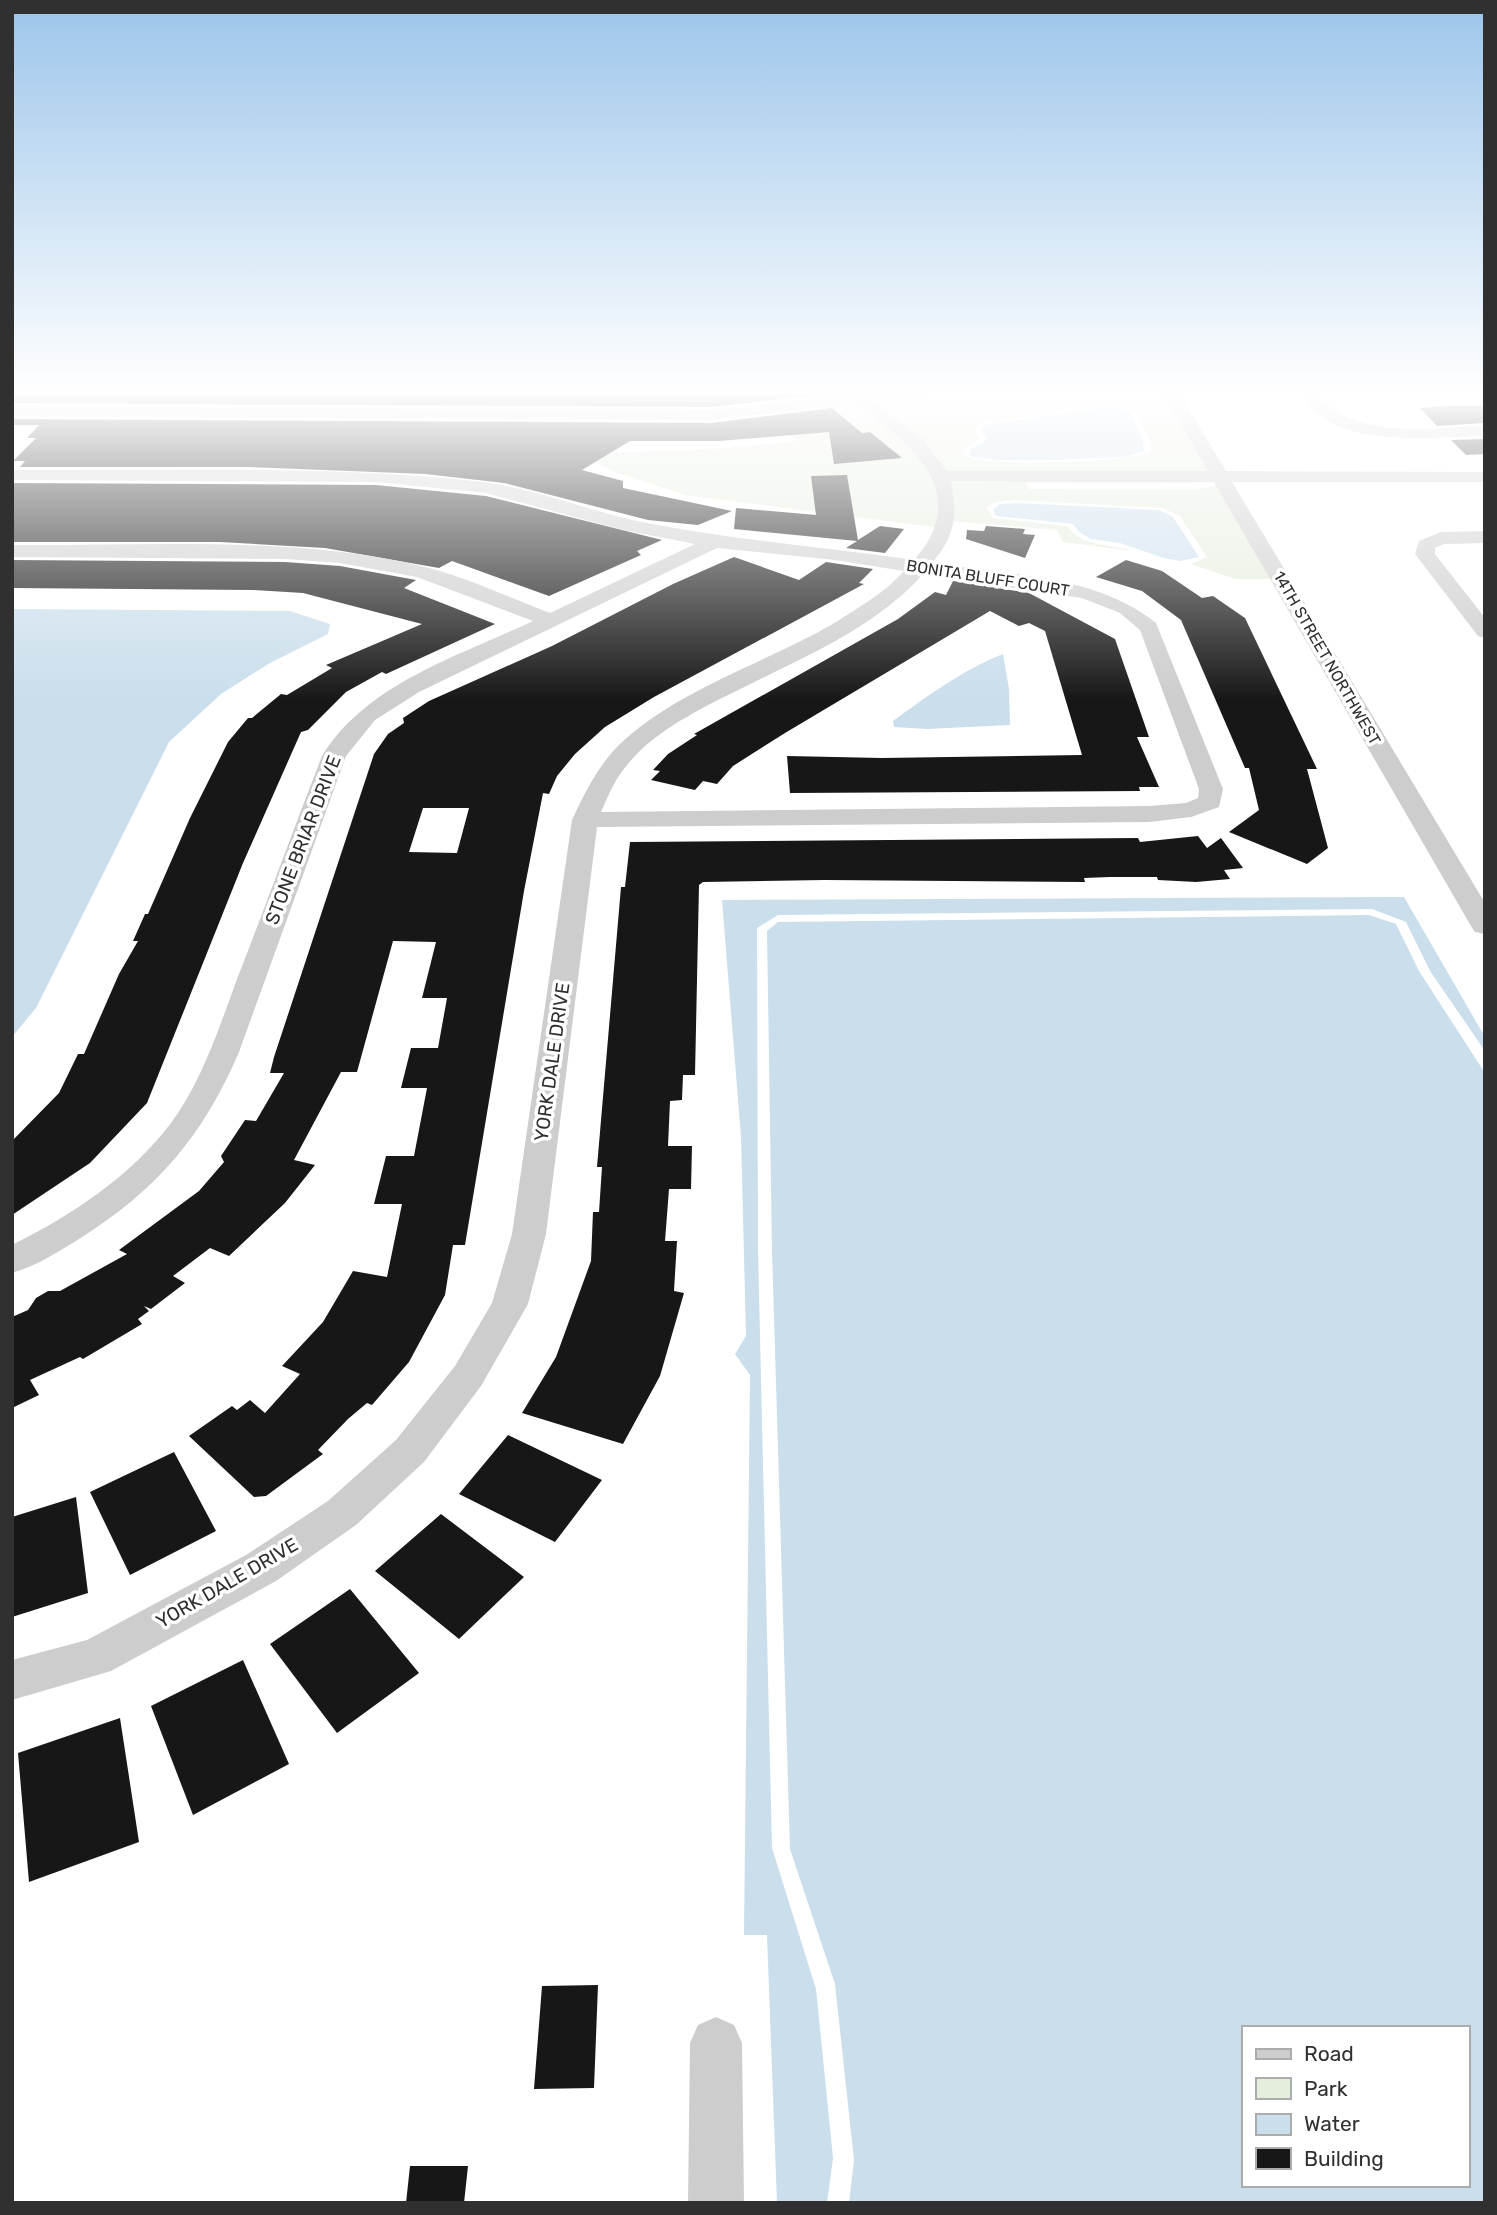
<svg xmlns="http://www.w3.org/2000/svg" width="1497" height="2215" font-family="Rubik,sans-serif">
<rect width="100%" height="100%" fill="#fff"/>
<!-- green -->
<path fill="#e5eddd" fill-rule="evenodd" d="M 928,390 L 1074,390 L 1094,401 L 1115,397 L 1169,401 L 1211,474 L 1187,471 L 1020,472 L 1203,479 L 1191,483 L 1026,483 L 1028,489 L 1196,490 L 1217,485 L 1272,579 L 1235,579 L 1191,564 L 1207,557 L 1180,516 L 1162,508 L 1015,500 L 996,502 L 986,508 L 993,518 L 1067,526 C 1081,547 1111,544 1133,551 L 1063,542 L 1057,530 L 949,521 L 942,528 L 684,495 L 612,471 L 582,454 L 726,448 L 796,441 L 769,410 ZM 1113,404 L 1137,412 L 1150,440 L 1150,452 C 1127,462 978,469 962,454 L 965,448 L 980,439 L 975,429 L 979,423 Z"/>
<!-- water -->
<path fill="#cadeec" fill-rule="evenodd" d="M 1112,406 L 1131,412 L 1143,440 L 1144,451 L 1125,457 C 1096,458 987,465 969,455 L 970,450 L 986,440 L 981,429 L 984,425 Z
M 1015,503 L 1159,510 L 1173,517 L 1199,557 L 1180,561 L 1164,558 L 1120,543 L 1091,539 L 1079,532 L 1073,524 L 996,516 L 993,509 L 1000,504 Z
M 12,609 L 290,611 L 330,624 L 328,634 L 270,663 L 221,694 L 169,742 L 36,1008 L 12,1037 Z
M 1003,654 L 1009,689 L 1010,725 L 927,729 L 894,727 L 893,721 C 926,697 964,669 1003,654 Z
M 1404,897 L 1485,1037 L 1485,1051 L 1430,971 L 1406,922 L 1372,909 L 778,915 L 757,928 L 758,1250 L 772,1848 L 816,1989 L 833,2158 L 827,2203 L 777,2203 L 767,1935 L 744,1935 L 750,1375 L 735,1354 L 746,1336 L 741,1137 L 722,900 Z
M 1369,915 L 1396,924 L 1419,971 L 1485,1073 L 1485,2203 L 849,2203 L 854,2160 L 835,1984 L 790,1849 L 772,1250 L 767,931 L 778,922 ZM 1243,2028 L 1467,2028 L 1467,2185 L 1243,2185 Z"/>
<!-- building -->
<path fill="#171717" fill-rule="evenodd" d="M 12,390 L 809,390 L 816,395 L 711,407 L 12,403 Z
M 1446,406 L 1485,406 L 1485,423 L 1437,426 L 1420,408 Z
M 832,408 L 862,433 L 870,432 L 902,458 L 834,464 L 829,432 L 719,441 L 630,441 L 582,470 L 623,481 L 623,488 L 732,511 L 698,525 L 648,520 L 504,483 L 425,474 L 248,467 L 20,467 L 25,461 L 13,461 L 36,438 L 27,438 L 39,425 L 12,425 L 12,419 L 711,423 Z
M 1485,439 L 1485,454 L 1466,455 L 1451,440 Z
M 847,475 L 858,540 L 880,526 L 904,529 L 885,553 L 846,548 L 857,541 L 734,529 L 736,508 L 816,515 L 811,476 Z
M 12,483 L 376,485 L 486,496 L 662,540 L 637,551 L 641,555 L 549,596 L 452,561 L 439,568 L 325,548 L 220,542 L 12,542 Z
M 986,526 L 1025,529 L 1023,534 L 1035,535 L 1025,558 L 966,539 L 967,530 L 984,531 Z
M 734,557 L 799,580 L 826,562 L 873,569 L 859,583 L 864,584 L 654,697 L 605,727 L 575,754 L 557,776 L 549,794 L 543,793 L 524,891 L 465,1245 L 453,1245 L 445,1295 L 409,1362 L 372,1405 L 367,1403 L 348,1419 L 318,1450 L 323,1454 L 266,1496 L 254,1497 L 189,1436 L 232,1406 L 237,1410 L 250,1400 L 265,1413 L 300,1374 L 282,1366 L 323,1322 L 353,1271 L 387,1277 L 402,1204 L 374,1204 L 386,1156 L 414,1156 L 427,1088 L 401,1088 L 411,1048 L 438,1048 L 447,998 L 422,998 L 436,942 L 393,941 L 357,1072 L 341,1072 L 294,1160 L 315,1165 L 285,1203 L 229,1256 L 210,1248 L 173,1276 L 185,1283 L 151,1309 L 144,1306 L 149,1311 L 138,1319 L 142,1324 L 83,1359 L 80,1357 L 30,1380 L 39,1395 L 12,1408 L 12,1317 L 28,1310 L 36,1298 L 48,1291 L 60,1291 L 127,1254 L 119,1250 L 199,1191 L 224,1162 L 221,1156 L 245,1120 L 256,1121 L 284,1073 L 270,1073 L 274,1057 L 374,754 L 388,734 L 404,723 L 403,718 L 429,701 L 552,646 L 673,584 ZM 423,808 L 469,808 L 457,853 L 409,852 Z
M 12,560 L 285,562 L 340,566 L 416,580 L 404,588 L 495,624 L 386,674 L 382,672 L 346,692 L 308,730 L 301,732 L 243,863 L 147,1103 L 90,1163 L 12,1215 L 12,1141 L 59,1093 L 78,1054 L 84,1054 L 119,974 L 138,941 L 133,941 L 145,914 L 148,914 L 190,818 L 228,742 L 248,718 L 252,718 L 281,694 L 287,695 L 332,668 L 326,665 L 422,624 L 303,593 L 253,590 L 12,588 Z
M 1126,560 L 1162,571 L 1202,598 L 1213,596 L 1245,618 L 1317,769 L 1307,769 L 1328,848 L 1307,864 L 1229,832 L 1259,810 L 1249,768 L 1245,768 L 1181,620 L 1142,591 L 1096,577 Z
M 953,581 L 1029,593 L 1115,639 L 1149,737 L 1137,737 L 1159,787 L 1139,787 L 1140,791 L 790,793 L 787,756 L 882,758 L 1082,755 L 1045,631 L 1029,623 L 1019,626 L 990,611 L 785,733 L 733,766 L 717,784 L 703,781 L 695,790 L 651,780 L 660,771 L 653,770 L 668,754 L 697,735 L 694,734 L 898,619 L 935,592 L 946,595 Z
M 1198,836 L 1207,848 L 1221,838 L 1243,868 L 1224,870 L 1230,879 L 1196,882 L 1158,880 L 1157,877 L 1110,877 L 1084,878 L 1085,882 L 825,880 L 703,882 L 699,885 L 695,1075 L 683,1075 L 682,1100 L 670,1101 L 668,1146 L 692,1146 L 691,1189 L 669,1189 L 665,1241 L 677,1241 L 674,1291 L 684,1293 L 660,1376 L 623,1444 L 522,1413 L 556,1357 L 591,1261 L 593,1212 L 599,1212 L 602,1167 L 597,1167 L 621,887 L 625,887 L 630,842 L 1138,838 L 1140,842 Z
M 508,1435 L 602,1480 L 555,1542 L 459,1494 Z
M 174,1452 L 216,1531 L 130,1575 L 90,1492 Z
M 76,1497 L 88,1593 L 12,1617 L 12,1517 Z
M 441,1514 L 524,1577 L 459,1639 L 375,1571 Z
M 350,1589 L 419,1673 L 337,1733 L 270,1644 Z
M 243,1660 L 289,1764 L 193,1815 L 151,1706 Z
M 120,1718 L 139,1842 L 29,1882 L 18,1753 Z
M 598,1985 L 594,2088 L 534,2089 L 542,1986 Z
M 410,2166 L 468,2166 L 464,2203 L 406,2203 Z"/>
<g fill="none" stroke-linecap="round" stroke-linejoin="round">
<!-- minor -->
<path fill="#cdcdcd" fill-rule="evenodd" d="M 888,390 L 935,390 L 927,395 L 872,401 L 923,440 L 947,471 L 1208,471 L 1161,390 L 1177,390 L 1226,471 L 1485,472 L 1485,482 L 1232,482 L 1485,903 L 1485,934 L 1475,932 L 1471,926 L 1214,482 L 951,481 C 957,516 956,535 932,563 C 1005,574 1098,575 1156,623 L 1223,789 L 1219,807 L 1191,817 L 1149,822 L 597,827 L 546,1234 L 528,1304 L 481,1386 L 424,1462 L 356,1525 L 276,1581 L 111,1671 L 12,1700 L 12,1660 L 87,1640 L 246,1555 L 328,1501 L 396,1440 L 455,1366 L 492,1303 L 512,1234 L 572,820 C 584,794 597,768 617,747 C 674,690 767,663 836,622 C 859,607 886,592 904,571 L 835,560 L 717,548 L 419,692 L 375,720 L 346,756 L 239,1052 C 203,1136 157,1190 79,1239 C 58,1252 36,1266 12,1273 L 12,1245 C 72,1215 130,1177 171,1123 C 202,1081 219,1028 237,979 C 266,905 293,830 322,756 C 367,683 459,656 533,621 L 417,577 L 340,563 L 285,559 L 12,557 L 12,545 C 144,546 297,535 425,567 C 467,577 509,598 550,613 L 695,544 L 623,530 L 486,493 L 376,482 L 12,480 L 12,470 C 169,471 327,464 483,482 C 539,489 591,512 647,523 C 735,540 825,547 914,560 C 975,492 909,441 854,403 L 711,420 L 12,416 L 12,406 L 711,410 ZM 923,574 L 1082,598 L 1120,613 L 1140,630 L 1199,789 L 1198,798 L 1186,803 L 1149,806 L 601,812 C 608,796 615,779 627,765 C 652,734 692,713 728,695 C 794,661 873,631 923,574 Z
M 1299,390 L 1315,390 C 1351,442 1429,427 1485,426 L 1485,436 C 1435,437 1355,447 1315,412 C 1309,407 1304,397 1299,390 Z
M 1485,531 L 1485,543 L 1444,544 L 1435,548 L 1435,554 L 1485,618 L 1485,638 L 1478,636 L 1415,554 L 1419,541 L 1441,532 Z
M 716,2017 L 734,2025 L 742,2043 L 744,2203 L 688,2203 L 690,2043 L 698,2025 Z"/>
</g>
<!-- sky -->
<linearGradient id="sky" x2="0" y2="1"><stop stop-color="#9cc5ea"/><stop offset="0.56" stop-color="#fff"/><stop offset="1" stop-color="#fff" stop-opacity="0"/></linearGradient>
<rect width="1497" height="700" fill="url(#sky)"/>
<g text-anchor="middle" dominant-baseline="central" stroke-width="7" stroke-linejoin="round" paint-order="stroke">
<!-- far-street labels -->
<g font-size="16" fill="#303030" stroke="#fff">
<text transform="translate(988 578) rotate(9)">BONITA BLUFF COURT</text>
<text transform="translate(1327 658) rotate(60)">14TH STREET NORTHWEST</text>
</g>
<!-- street labels -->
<g font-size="19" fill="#303030" stroke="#fff">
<text transform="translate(303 840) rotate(-69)">STONE BRIAR DRIVE</text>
<text transform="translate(552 1062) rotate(-82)">YORK DALE DRIVE</text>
<text transform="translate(227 1583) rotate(-30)">YORK DALE DRIVE</text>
</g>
</g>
<!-- border -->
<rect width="1497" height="2215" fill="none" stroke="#303030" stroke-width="28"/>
<!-- legend -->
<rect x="1242" y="2026" width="228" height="161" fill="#ffffff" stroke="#acacac" stroke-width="2"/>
<rect x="1256" y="2049" width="35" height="10" fill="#cdcdcd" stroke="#acacac" stroke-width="2"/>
<text x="1304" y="2061" font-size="21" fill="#303030">Road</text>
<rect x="1256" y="2078" width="35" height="21" fill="#e5eddd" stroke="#acacac" stroke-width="2"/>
<text x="1304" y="2096" font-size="21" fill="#303030">Park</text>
<rect x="1256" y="2114" width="35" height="21" fill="#cadeec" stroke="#acacac" stroke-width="2"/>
<text x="1304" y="2131" font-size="21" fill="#303030">Water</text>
<rect x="1256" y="2148" width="35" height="21" fill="#171717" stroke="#acacac" stroke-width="2"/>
<text x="1304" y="2166" font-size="21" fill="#303030">Building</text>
</svg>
